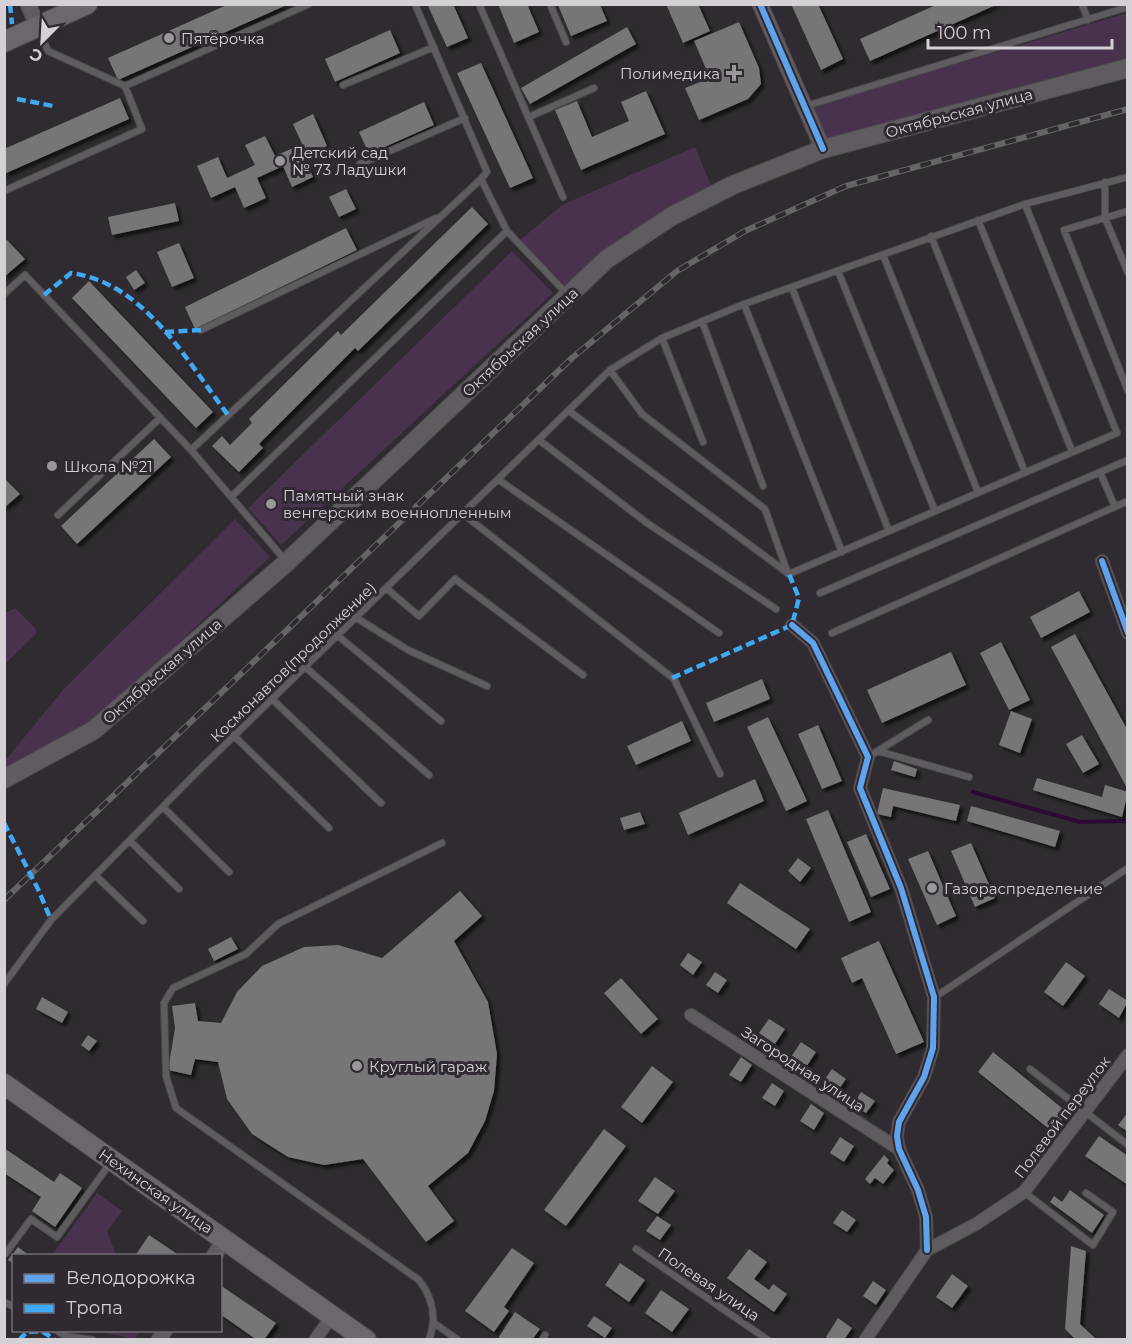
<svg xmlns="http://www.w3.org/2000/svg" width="1132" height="1344" font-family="Montserrat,sans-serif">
<defs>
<filter id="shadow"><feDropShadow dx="3.5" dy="3.5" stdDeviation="1.5" flood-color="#0009"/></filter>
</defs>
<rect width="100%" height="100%" fill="#2f2b30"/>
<!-- green -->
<path fill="#49324e" d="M 1127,13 L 1127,58 L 826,144 L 809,108 Z
M 695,147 L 712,188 L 601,252 L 566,286 L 520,240 L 562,205 Z
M 512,251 L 553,293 L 281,545 L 248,508 Z
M 235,519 L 270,557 L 103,714 L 8,772 L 5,769 L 4,762 L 63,690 Z
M 15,608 L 35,628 L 36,634 L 5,664 L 5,613 Z
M 97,1193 L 122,1211 L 107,1232 L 116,1255 L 52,1255 Z
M 96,1331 L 141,1330 L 141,1331 L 135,1339 Z"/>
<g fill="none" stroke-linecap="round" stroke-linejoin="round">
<!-- stream -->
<path stroke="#2c0a33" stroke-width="4" d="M 973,792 L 1080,822 L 1128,821"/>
</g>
<!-- building -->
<path fill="#777478" filter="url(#shadow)" d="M 229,4 L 289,4 L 118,80 L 108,58 Z
M 427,4 L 453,4 L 468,38 L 447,47 Z
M 498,4 L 527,4 L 539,32 L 514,43 Z
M 666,4 L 698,4 L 710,31 L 683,43 Z
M 791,4 L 818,4 L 843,59 L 821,70 Z
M 938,4 L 998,4 L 870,61 L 860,39 Z
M 558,5 L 600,5 L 607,21 L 571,36 Z
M 739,22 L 759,68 L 761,84 L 748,99 L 699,120 L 685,88 L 710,78 L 694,41 Z
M 627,27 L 636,44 L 530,104 L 521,88 Z
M 390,30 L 400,53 L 335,82 L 325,59 Z
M 481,63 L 533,178 L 510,188 L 457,73 Z
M 646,91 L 665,134 L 581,170 L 555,110 L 577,101 L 592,137 L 629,121 L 621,102 Z
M 120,98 L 129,119 L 4,174 L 4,149 Z
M 424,102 L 434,125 L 369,154 L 359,132 Z
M 313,114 L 327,146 L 304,156 L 313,177 L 292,187 L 283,166 L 257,178 L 266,198 L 244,208 L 235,187 L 211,198 L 197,166 L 218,157 L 227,178 L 255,165 L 245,145 L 265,136 L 275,156 L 302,144 L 293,124 Z
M 346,189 L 356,209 L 339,217 L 329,197 Z
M 175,203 L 179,221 L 112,235 L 108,217 Z
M 472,207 L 488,224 L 358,351 L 355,348 L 259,444 L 263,448 L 239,472 L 212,446 L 222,436 L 230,445 L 252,423 L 249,419 L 338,331 L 341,335 Z
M 346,228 L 357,250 L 195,329 L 185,307 Z
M 7,240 L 25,259 L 4,277 L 4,242 Z
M 179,243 L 194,278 L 172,287 L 157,252 Z
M 136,270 L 145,283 L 134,290 L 126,277 Z
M 89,281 L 213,412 L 196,428 L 72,298 Z
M 154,439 L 171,457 L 77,544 L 61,526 Z
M 4,478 L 20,494 L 4,508 Z
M 1079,591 L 1090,612 L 1041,638 L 1030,617 Z
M 1075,634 L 1128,731 L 1128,790 L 1051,647 Z
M 1001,642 L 1030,700 L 1009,710 L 980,653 Z
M 951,652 L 966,685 L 882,723 L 867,690 Z
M 762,679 L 770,699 L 714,722 L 706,703 Z
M 1011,711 L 1032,719 L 1020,753 L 999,745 Z
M 768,717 L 807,801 L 786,811 L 747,727 Z
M 682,721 L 691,741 L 636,765 L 627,746 Z
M 818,725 L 842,781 L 822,789 L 798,734 Z
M 1082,735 L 1099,764 L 1083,773 L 1066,744 Z
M 894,761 L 917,769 L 915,777 L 891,770 Z
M 1037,778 L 1102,797 L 1105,785 L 1128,792 L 1122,817 L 1033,790 Z
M 755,779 L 764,801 L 688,835 L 679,813 Z
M 883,788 L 960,805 L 956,821 L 893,806 L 891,817 L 877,814 Z
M 971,806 L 1060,831 L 1055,847 L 967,821 Z
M 828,810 L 871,912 L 849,922 L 806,819 Z
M 640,812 L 645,824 L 624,830 L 620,818 Z
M 866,834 L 890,889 L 871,897 L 847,842 Z
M 971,843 L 995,898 L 975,907 L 951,851 Z
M 928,851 L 956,916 L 937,925 L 908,859 Z
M 798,858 L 811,868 L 800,882 L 788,871 Z
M 740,883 L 810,929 L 796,949 L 727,903 Z
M 460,891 L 482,916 L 454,941 L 488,1002 L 497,1054 L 494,1091 L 485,1121 L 468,1153 L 428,1186 L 454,1221 L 426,1242 L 363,1159 L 324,1165 L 288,1157 L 252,1134 L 227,1099 L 218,1062 L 195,1059 L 191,1075 L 168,1070 L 175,1028 L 172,1006 L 195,1003 L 198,1021 L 221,1023 L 237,992 L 262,966 L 304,947 L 338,945 L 382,958 Z
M 231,937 L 238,949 L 214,961 L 208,949 Z
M 879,941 L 924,1042 L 896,1054 L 862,978 L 852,983 L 841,958 Z
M 688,953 L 702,962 L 693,975 L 680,965 Z
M 1066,962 L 1085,976 L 1063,1006 L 1044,992 Z
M 715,972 L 727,980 L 718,993 L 706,985 Z
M 621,978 L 658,1019 L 641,1034 L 604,993 Z
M 1109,989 L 1128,1001 L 1119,1018 L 1099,1004 Z
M 42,997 L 68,1012 L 62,1023 L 36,1009 Z
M 769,1019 L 785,1029 L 775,1044 L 759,1033 Z
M 88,1035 L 97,1041 L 89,1051 L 81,1045 Z
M 801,1042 L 816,1052 L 806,1067 L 791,1057 Z
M 993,1052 L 1068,1113 L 1053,1132 L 978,1072 Z
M 741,1057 L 752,1065 L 741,1082 L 729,1075 Z
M 652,1066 L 673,1082 L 642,1123 L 621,1107 Z
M 832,1069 L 846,1079 L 837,1092 L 823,1082 Z
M 772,1083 L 784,1091 L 775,1106 L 762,1098 Z
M 861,1092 L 875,1101 L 866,1113 L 853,1105 Z
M 811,1104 L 824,1113 L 814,1130 L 800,1121 Z
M 1128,1112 L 1128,1132 L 1118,1125 Z
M 604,1129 L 626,1146 L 566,1226 L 544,1210 Z
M 1099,1136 L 1128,1156 L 1128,1185 L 1085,1156 Z
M 840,1137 L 854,1146 L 844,1162 L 830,1153 Z
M 4,1148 L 54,1182 L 60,1173 L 82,1188 L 55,1227 L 32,1211 L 41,1197 L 4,1173 Z
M 884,1155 L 889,1160 L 887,1163 L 894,1170 L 883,1184 L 875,1178 L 870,1184 L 865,1179 Z
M 655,1177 L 675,1191 L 658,1214 L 638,1201 Z
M 1070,1190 L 1104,1215 L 1092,1233 L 1050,1202 L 1054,1196 L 1062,1202 Z
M 842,1210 L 856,1220 L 847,1232 L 833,1223 Z
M 657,1216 L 671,1225 L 660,1240 L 646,1231 Z
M 149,1235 L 180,1256 L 135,1256 Z
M 1071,1246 L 1086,1251 L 1080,1324 L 1097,1340 L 1076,1340 L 1065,1329 Z
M 18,1247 L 30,1256 L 14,1256 L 14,1264 L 8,1260 Z
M 512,1248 L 534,1263 L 504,1307 L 509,1311 L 494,1332 L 465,1311 Z
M 749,1249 L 767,1262 L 754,1279 L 769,1290 L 773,1284 L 787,1294 L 774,1312 L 727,1278 Z
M 620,1263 L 645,1280 L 629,1302 L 605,1285 Z
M 952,1274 L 968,1286 L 952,1308 L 936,1297 Z
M 873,1281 L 886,1290 L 876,1305 L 863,1296 Z
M 220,1285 L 276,1323 L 264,1340 L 257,1340 L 220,1314 Z
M 661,1290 L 689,1309 L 672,1332 L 645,1313 Z
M 515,1312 L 540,1329 L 532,1340 L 497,1340 Z
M 594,1316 L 612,1328 L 605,1338 L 587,1326 Z
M 838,1318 L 852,1328 L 844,1340 L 829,1340 L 826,1337 Z"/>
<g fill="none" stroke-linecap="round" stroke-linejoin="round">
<!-- service casing -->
<g stroke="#4c494d" stroke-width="8">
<path id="service" d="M 415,4 L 487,172 L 481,179 L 507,231 L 568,295
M 479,4 L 563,197
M 550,4 L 566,42
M 1082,4 L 1088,20
M 39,30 L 48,51 L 125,86
M 343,85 L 434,47
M 806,106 L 1128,7
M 529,117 L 594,88
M 360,164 L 465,118
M 1105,182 L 1105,218 L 1128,273
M 4,191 L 142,129 L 125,86 L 309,4
M 1128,211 L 1064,230 L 1128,391
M 978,220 L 1072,451
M 931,236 L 1025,472
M 883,255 L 978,492
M 838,271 L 935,511
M 792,288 L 889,531
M 4,294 L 25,275 L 191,450 L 285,560
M 744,304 L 842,552
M 702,321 L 763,486
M 201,330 L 436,218
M 662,338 L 703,442
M 610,370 L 642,414 L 765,509 L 788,574
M 569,411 L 789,574 L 1117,433 L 1025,204
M 539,440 L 647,523 L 776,609
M 191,450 L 481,179
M 1100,472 L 1115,507
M 499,480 L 719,633
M 232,496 L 507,231
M 463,514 L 674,679 L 720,774
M 58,515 L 160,418
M 386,588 L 419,616 L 455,579 L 583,675
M 820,593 L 1128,460
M 355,617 L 408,650 L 487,686
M 832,633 L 1128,501
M 337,635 L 441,721
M 304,666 L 429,775
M 271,698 L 381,803
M 233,735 L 329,828
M 878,751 L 969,777
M 868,757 L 928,720
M 163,807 L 229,872
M 130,841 L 179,889
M 95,875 L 143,921
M 4,984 L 51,920 L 198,771 L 610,370 L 662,338 L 744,304 L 1025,204 L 1128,177
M 935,997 L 1128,868
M 1030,1069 L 1128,1145
M 1024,1192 L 1093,1245 L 1113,1212 L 1086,1193
M 636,1249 L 768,1340
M 6,1253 L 31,1219 L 57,1237 L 111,1162
M 4,1302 L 14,1307
M 434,1323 L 458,1340
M 56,1330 L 65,1336 L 93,1340
M 429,1340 C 437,1318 433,1298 419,1280 L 176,1108 L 166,1076 L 164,1003 L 173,988 L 246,954 L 278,924 L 442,843
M 542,1340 L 545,1335"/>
</g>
<!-- minor casing -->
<g stroke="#4c494d" stroke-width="14">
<path id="minor" d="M 1102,561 L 1128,633
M 792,625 L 813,643 L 868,757 L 860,788 L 901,888 L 934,997 L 933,1048 L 924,1077 L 899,1122 L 897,1136 L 899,1149 L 918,1190 L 926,1217 L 927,1250
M 691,1015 L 899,1149
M 315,1340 L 332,1316
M 865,1340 L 927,1250 L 976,1224 L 1024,1192 L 1128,1055"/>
</g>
<!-- tertiary casing -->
<g stroke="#4c494d" stroke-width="17">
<path id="tertiary" d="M 28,4 L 38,27
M 760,4 L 823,149
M 214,1256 L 224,1240
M 159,1340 L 165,1330"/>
</g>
<!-- secondary casing -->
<g stroke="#4c494d" stroke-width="20">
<path id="secondary" d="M 4,779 L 94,730 L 287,562 L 607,259 L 672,216 L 733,185 L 823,149 L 1128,68"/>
</g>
<!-- primary casing -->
<g stroke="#4c494d" stroke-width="22">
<path id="primary" d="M 4,42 L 87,4
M 4,1084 L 366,1340"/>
</g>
<!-- service -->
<use href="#service" stroke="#5f5b60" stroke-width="6"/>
<!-- minor -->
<use href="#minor" stroke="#5f5b60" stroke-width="12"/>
<!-- tertiary -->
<use href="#tertiary" stroke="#5f5b60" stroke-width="15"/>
<!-- secondary -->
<use href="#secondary" stroke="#5f5b60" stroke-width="18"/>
<!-- primary -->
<use href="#primary" stroke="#6d666f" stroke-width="20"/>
<!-- rail casing -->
<g stroke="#666467" stroke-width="6">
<path id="rail" d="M 4,900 L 572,358 L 677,271 L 745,231 L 846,186 L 1128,109"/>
</g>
<!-- rail -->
<use href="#rail" stroke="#302932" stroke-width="4" stroke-dasharray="11" stroke-linecap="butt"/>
<!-- quiet -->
<path stroke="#3fa9f5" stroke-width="4.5" stroke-dasharray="9 4.5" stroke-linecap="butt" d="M 10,4 L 12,24
M 17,99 L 53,106
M 44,295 L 71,273 C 145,283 186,360 228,415
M 165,332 L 201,330
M 672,678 L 792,625 L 799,598 L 789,574
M 4,823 L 38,889 L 51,920
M 19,1340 L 27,1332 L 42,1331 L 55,1340"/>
<!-- cycleway casing -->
<g stroke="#302932" stroke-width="10">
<path id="cycleway" d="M 760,4 L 823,149
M 1102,561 L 1128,633
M 792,625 L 813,643 L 868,757 L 860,788 L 901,888 L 934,997 L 933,1048 L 924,1077 L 899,1122 L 897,1136 L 899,1149 L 918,1190 L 926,1217 L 927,1250"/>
</g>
<!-- cycleway -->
<use href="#cycleway" stroke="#60a3ed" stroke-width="6"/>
</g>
<!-- markers -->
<g fill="#9b969c" stroke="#302932" stroke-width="2">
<circle cx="169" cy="38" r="6"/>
<path d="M731 64h6v6h6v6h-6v6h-6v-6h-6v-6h6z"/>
<circle cx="280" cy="161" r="6"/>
<circle cx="52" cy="466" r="6"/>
<circle cx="271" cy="504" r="6"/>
<circle cx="932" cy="888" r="6"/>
<circle cx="357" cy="1066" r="6"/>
</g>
<g text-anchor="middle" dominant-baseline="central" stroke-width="6" stroke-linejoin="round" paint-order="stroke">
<!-- poi labels -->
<g font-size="15" fill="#d5d0d6" stroke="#302932" text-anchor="start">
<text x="181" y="38">Пятёрочка</text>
<text x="720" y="73" text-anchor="end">Полимедика</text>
<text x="292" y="152">Детский сад<tspan x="292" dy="17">№ 73 Ладушки</tspan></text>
<text x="64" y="466">Школа №21</text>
<text x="283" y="495">Памятный знак<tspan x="283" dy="17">венгерским военнопленным</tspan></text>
<text x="944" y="888">Газораспределение</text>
<text x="369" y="1066">Круглый гараж</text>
</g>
<!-- street labels -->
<g font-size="15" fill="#d5d0d6" stroke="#302932">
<text transform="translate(959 113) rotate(-15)">Октябрьская улица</text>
<text transform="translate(520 342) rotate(-43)">Октябрьская улица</text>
<text transform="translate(293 662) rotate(-44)">Космонавтов(продолжение)</text>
<text transform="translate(162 671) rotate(-41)">Октябрьская улица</text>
<text transform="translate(803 1069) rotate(33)">Загородная улица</text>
<text transform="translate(1062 1117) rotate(-53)">Полевой переулок</text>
<text transform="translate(156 1191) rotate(35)">Нехинская улица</text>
<text transform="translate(709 1284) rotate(34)">Полевая улица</text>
</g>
</g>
<!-- border -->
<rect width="1132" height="1344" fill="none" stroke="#d5d0d6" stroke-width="12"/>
<!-- legend -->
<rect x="12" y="1254" width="210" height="78" fill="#302932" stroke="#726c74" stroke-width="1.5"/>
<rect x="24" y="1274" width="30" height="9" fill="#60a3ed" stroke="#726c74" stroke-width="1.5"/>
<text x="66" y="1284" font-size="18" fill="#d5d0d6">Велодорожка</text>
<rect x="24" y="1304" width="30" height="9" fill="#3fa9f5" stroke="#726c74" stroke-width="1.5"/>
<text x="66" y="1314" font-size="18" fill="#d5d0d6">Тропа</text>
<!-- north arrow -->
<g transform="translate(42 42) rotate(204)" stroke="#302932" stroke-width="4.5" paint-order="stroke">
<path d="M0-4.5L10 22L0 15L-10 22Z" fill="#d5d0d6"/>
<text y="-9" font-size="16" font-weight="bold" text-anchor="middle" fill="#d5d0d6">С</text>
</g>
<!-- scale -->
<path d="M928 39v9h184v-9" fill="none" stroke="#d5d0d6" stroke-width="3"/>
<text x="937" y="39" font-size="18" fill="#d5d0d6" stroke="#302932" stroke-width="4.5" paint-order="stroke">100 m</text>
</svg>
